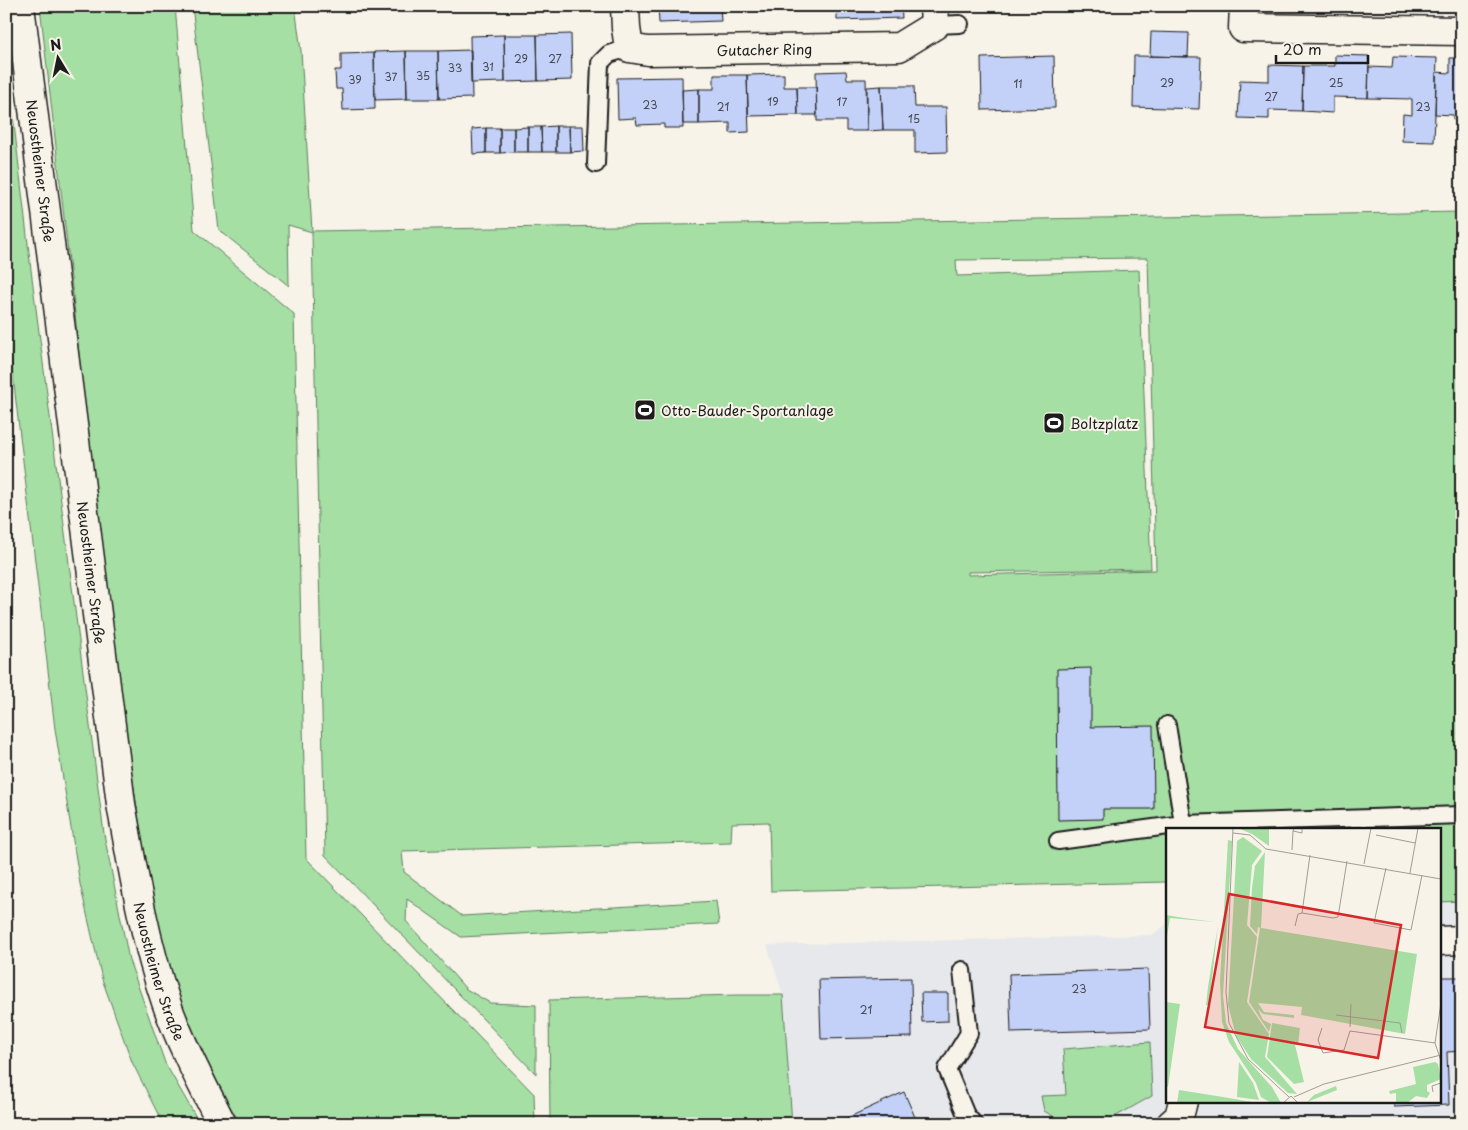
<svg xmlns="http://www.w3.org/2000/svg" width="1468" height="1130" font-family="'Playpen Sans',sans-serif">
<rect width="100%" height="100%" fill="#f7f3e8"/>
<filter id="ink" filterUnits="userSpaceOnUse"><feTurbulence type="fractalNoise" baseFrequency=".02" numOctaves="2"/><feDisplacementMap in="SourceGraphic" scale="10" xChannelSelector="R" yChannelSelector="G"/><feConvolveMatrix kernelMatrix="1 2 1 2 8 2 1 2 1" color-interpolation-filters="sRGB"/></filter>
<g filter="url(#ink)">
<!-- built -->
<path fill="#e7e8ec" d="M 1439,900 L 1462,900 L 1462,1124 L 792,1124 L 783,995 L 767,945 L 1152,935 L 1167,924 L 1167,1101 L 1439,1101 Z"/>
<!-- green -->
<path fill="#a5dfa4" stroke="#607e60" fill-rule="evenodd" d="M 40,6 L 175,6 L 194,230 L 294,314 L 306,858 L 534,1094 L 535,1124 L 241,1124 L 221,1093 L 185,1017 L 153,912 L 124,723 L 95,517 L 75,314 Z
M 192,6 L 295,6 L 301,51 L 312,231 L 1462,212 L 1462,901 L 1439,902 L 1439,829 L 1167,829 L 1167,882 L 771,891 L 769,822 L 732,823 L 731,842 L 402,851 L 404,872 L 462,916 L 716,901 L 719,924 L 461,937 L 407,899 L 406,921 L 466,989 L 490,1003 L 536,1005 L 536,1074 L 325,855 L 312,232 L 288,225 L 289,286 L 219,230 ZM 1148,258 L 1156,570 L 968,575 L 968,572 L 1151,569 L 1139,270 L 957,276 L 956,260 Z
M 6,55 L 31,270 L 104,834 L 129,960 L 165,1063 L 200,1124 L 163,1124 L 132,1062 L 102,979 L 80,884 L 55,729 L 6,318 Z
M 737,995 L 783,995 L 792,1124 L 550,1124 L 549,1000 Z
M 1150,1042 L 1152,1096 L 1102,1124 L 1067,1124 L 1044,1111 L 1041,1096 L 1066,1095 L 1063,1049 Z"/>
<!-- building -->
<path fill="#c3d0f7" stroke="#1c1c1c" d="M 658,6 L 720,6 L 721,21 L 659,23 Z
M 837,6 L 901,6 L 902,18 L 837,20 Z
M 1151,32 L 1189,33 L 1188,57 L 1150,56 Z
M 571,34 L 572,80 L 538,81 L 537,35 Z
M 504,35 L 537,35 L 538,81 L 505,82 Z
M 504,35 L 505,82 L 471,83 L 470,36 Z
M 471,50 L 472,98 L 439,99 L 438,51 Z
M 406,51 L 438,51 L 439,99 L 407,99 Z
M 406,51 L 407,99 L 375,100 L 374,52 Z
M 374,53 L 375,109 L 343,110 L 342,89 L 336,89 L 335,70 L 341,70 L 341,54 Z
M 1335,55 L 1369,56 L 1368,98 L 1333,97 L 1333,113 L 1302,111 L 1303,66 L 1335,66 Z
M 1054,56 L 1055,108 L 982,110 L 981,58 Z
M 1134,56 L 1201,57 L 1199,109 L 1133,107 Z
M 1393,57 L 1437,58 L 1434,142 L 1402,141 L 1403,114 L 1412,115 L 1412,99 L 1368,98 L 1369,67 L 1392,68 Z
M 1450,58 L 1462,58 L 1462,120 L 1453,119 L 1453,115 L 1435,114 L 1436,72 L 1450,73 Z
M 1269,65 L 1303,66 L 1302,111 L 1269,110 L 1269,119 L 1238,118 L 1240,80 L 1269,81 Z
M 846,71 L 847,79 L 866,79 L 867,131 L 846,131 L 846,121 L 817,121 L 816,72 Z
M 784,74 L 784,87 L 797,87 L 798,115 L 748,116 L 747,75 Z
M 714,75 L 747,75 L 749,132 L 730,133 L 730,123 L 699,124 L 699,89 L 714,89 Z
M 682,77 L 683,128 L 664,128 L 664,124 L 637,125 L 636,118 L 618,119 L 617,78 Z
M 881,86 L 914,86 L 915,107 L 946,107 L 947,152 L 915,153 L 915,130 L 883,130 Z
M 881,86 L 883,130 L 867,131 L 867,87 Z
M 797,87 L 816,87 L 817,115 L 798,115 Z
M 699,89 L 699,124 L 683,124 L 682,90 Z
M 556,126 L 569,126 L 570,152 L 556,152 Z
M 556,126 L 556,152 L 542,152 L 541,127 Z
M 569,126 L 583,126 L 584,151 L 570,152 Z
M 528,127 L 528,152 L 514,152 L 514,128 Z
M 528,127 L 541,127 L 542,152 L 528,152 Z
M 486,128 L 500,128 L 500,153 L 486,153 Z
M 486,128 L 486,153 L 473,154 L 472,129 Z
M 500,128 L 514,128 L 514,152 L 500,153 Z
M 1091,668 L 1091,727 L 1153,726 L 1154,809 L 1103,809 L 1103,819 L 1058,820 L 1057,669 Z
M 1148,969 L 1150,1029 L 1011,1033 L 1009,974 Z
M 1439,977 L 1462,977 L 1462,1051 L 1447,1052 L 1449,1105 L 1394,1107 L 1394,1101 L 1439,1101 Z
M 911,978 L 912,1037 L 821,1039 L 819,980 Z
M 921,993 L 948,993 L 948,1021 L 922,1022 Z
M 904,1092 L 918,1124 L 834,1124 Z"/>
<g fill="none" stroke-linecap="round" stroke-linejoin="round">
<!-- service casing -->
<g stroke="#1c1c1c" stroke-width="20">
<path id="service" d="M 935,25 L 960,24
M 596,164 L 600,63 L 609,54 L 629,48
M 1167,725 L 1184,829
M 1058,841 L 1183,824 L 1462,815
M 962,970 L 969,1033 L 947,1069 L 966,1115 L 974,1124"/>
</g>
<!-- minor casing -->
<g stroke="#1c1c1c" stroke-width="31">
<g id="minor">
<path id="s1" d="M 625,6 L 626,28 L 629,48 L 648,51 L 899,47 L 935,25 L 934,6"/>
<path d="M 1244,6 L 1243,28 L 1462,31"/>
<path d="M 1439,941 L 1462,940"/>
<path d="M 1171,1124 L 1179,1117 L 1183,1101"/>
</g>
</g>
<!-- secondary casing -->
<g stroke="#1c1c1c" stroke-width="31">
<g id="secondary">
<path id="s2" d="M 20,6 L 121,804 C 133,871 144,938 166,1002 C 181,1045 202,1084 222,1124"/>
</g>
</g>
<!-- service -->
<use href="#service" stroke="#f7f3e8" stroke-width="16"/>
<!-- minor -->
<use href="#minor" stroke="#f7f3e8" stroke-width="28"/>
<!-- secondary -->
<use href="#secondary" stroke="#f7f3e8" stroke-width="28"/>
</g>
</g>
<!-- icons -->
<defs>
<g id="stadium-square" transform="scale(1.125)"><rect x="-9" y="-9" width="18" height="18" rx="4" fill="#1c1c1c" stroke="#f7f3e8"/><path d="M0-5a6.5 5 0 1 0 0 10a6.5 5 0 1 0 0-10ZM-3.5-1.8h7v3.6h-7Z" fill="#fff"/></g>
</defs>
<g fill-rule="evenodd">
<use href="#stadium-square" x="645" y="410"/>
<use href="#stadium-square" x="1054" y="423"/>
</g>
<g text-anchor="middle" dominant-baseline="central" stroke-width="4" stroke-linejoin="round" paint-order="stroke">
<!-- number labels -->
<g font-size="11" fill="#464953">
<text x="521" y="58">29</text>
<text x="555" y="58">27</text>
<text x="488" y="66">31</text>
<text x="455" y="67">33</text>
<text x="423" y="75">35</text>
<text x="391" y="76">37</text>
<text x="355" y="79">39</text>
<text x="1167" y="82">29</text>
<text x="1336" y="82">25</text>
<text x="1018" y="83">11</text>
<text x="1271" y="96">27</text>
<text x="773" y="101">19</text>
<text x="842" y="101">17</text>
<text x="650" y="104">23</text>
<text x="723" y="106">21</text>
<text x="1423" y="106">23</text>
<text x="914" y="118">15</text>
<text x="1079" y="988">23</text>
<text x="866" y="1009">21</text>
</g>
<!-- street labels -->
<g font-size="14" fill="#1c1c1c" stroke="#f7f3e8">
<text stroke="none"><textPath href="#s1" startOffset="178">Gutacher Ring</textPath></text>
<text stroke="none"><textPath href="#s2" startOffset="166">Neuostheimer Straße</textPath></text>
<text stroke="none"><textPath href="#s2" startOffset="571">Neuostheimer Straße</textPath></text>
<text stroke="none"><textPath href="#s2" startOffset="976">Neuostheimer Straße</textPath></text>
</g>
<!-- poi labels -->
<g font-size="14" fill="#1c1c1c" stroke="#f7f3e8" text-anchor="start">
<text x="661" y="410">Otto-Bauder-Sportanlage</text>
<text x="1070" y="423">Boltzplatz</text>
</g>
</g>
<!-- overview -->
<g transform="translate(1166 828)">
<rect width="275" height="275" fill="#f7f3e8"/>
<path d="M 72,0 L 103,0 L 103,18 L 86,6 ZM 77,9 L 96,23 L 86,37 L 81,97 L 91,109 L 81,174 L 103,206 L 99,229 L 131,266 L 122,265 L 85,231 L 70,208 L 62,177 L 71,13 ZM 62,12 L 66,13 L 57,167 L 60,195 L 72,221 L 106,259 L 115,275 L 105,275 L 95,269 L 90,255 L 63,214 L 56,194 L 54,153 ZM 99,24 L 95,100 L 251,126 L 239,206 L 135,187 L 136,179 L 92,175 L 98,184 L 128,187 L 128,190 L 97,186 L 92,181 L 97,192 L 105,196 L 103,204 L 83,174 L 94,100 L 92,99 L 91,106 L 84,98 L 86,60 L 89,38 ZM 0,87 L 18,90 L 49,94 L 4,90 L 0,114 ZM 52,97 L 43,177 L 40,177 L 42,159 ZM 0,174 L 14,176 L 2,259 L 0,258 ZM 106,195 L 134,200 L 132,217 L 129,217 L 138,254 L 128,256 L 101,229 ZM 73,234 L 87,255 L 93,272 L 71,269 ZM 269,234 L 272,236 L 275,251 L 261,257 L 261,263 L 264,265 L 261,270 L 250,268 L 241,275 L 230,275 L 230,265 L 224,266 L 223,263 L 250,256 L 247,239 ZM 170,258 L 171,262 L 141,274 L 148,267 ZM 13,262 L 57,269 L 86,274 L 11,275 Z" fill="#a5dfa4"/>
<path fill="none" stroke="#9f9d96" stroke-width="1" d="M 67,0 L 60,164 L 63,195 L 82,231 L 123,269M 128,1 L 127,3 L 136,5 L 136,0M 67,5 L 84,7 L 100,21 L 275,51M 210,7 L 249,15M 126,22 L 127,3M 144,27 L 136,85 L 167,90 L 172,89 L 181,33M 198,36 L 205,0M 220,40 L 208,95 L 245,102 L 256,47M 244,45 L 252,0M 129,98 L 132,86 L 136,85M 275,175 L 269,215 L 275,233M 170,187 L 234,195 L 236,205M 184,199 L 185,176M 156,200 L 152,212 L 157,225 L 178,222 L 184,203 L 269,215M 267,264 L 266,258 L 275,255M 128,269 L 158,256 L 275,227M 117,275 L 125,268 L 132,275"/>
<path fill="#d62828" fill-opacity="0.15" stroke="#d62828" stroke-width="2.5" d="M 63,66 L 235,97 L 212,230 L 39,199 Z"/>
<rect width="275" height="275" fill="none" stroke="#1c1c1c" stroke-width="2.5"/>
</g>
<!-- margin -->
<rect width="1468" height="1130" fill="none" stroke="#f7f3e8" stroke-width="25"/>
<rect x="12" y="12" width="1443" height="1105" fill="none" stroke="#1c1c1c" stroke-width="2" filter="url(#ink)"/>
<!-- north arrow -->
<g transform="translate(58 58) rotate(350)" stroke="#f7f3e8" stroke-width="4" paint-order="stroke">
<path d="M0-4L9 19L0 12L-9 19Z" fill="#1c1c1c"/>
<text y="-8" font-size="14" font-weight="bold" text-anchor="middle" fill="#1c1c1c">N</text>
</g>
<!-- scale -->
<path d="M1276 55v8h92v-8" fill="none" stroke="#1c1c1c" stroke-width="2.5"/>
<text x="1283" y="55" font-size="15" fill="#1c1c1c" stroke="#f7f3e8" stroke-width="4" paint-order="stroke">20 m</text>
</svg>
